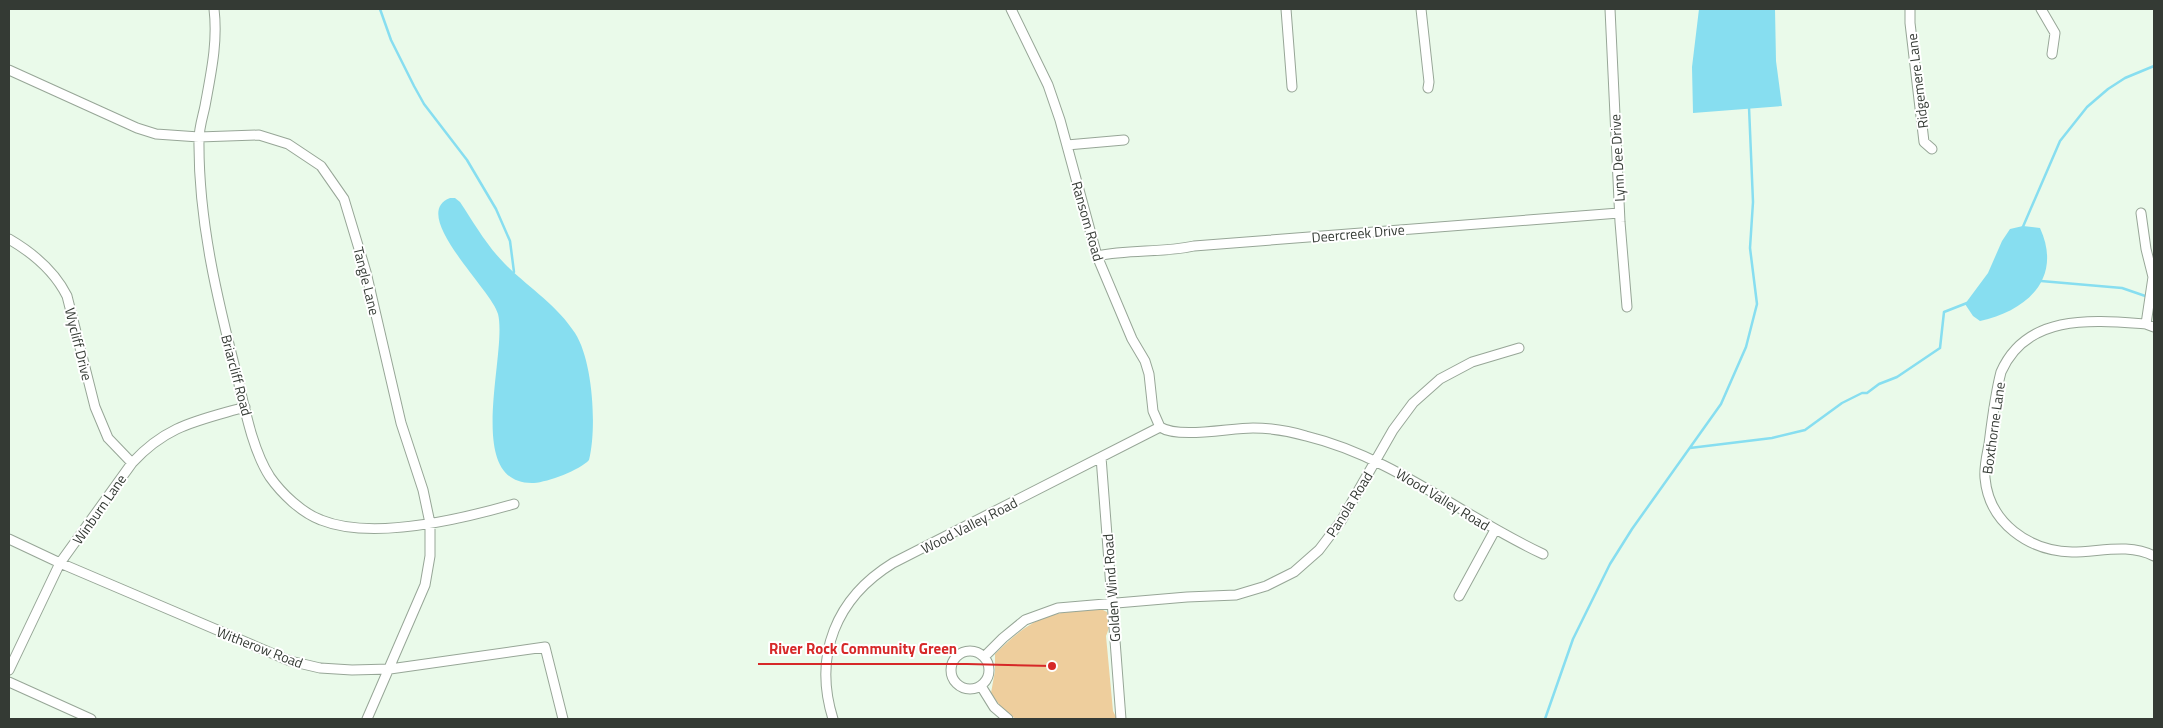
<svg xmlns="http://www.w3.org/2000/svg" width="2163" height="728" font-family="'Titillium Web',sans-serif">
<rect width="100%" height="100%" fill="#eafaea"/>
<!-- green -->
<path fill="#eece9d" d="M 1101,609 L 1107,612 C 1110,621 1110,627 1106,636 L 1113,711 L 1117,719 L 1016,719 L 1003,710 L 991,693 L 995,671 L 995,654 C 1034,616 1048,612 1101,609 Z"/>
<!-- water -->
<path fill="#87def0" d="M 1699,9 L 1775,9 L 1776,61 L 1782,106 L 1693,113 L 1692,67 Z
M 450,198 L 455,198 L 460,202 C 474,223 487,246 505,264 C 528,287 557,305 575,333 C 593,361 597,428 589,460 C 580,470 548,482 534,483 C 462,486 508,353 498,314 C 492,290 408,214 450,198 Z
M 2023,226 L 2040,228 C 2063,278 2027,311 1980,321 L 1973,316 L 1965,304 L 1988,273 L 2002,241 L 2010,229 Z"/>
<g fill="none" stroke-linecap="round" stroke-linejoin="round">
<!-- stream -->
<path stroke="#87def0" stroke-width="2.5" d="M 380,9 L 391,40 L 414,86 L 424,104 L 467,160 L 496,209 L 510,241 L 514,272
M 2022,229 L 2060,141 L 2087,107 L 2108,89 L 2125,78 L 2154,66
M 2041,281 L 2122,288 L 2154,299
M 1690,448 L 1772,438 L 1805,430 L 1842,403 L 1862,393 L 1867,393 L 1879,384 L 1897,377 L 1940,348 L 1944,312 L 1967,303
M 1545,719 L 1573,639 L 1610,564 L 1632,529 L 1721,404 L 1746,347 L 1757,304 L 1750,248 L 1753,202 L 1749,107"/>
<!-- street casing -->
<g stroke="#97a697" stroke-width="11">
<path id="street" d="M 214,9 C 218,42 211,73 205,106 C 203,116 199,128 199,139 C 198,221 218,302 238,380 C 245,410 253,451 270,477 C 282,494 302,513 321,520 C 373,541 462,519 514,504
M 1011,9 L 1048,85 L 1060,120 L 1097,256 L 1132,339 L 1145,361 L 1149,374 L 1153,411 L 1160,427 C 1179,439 1229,428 1253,428 C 1271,428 1289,431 1306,436 C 1393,457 1463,517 1543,554
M 1286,9 L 1292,87
M 1421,9 L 1429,82 L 1428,88
M 1610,9 L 1620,222 L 1627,307
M 1910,9 L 1910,23 L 1924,142 L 1932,149
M 2041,9 L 2055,33 L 2052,54
M 9,70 L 137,128 L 156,134 L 199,137 L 259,135 L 288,144 L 321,166 L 344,199 L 366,272 L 401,423 L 423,490 L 430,523 L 430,556 L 425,585 L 367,719
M 1067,145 L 1124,140
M 2141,213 L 2146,249 L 2153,277 L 2146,324
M 9,239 C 33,253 54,270 67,296 L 95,407 L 108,438 L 132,463
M 1097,256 C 1129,249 1162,253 1194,246 L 1619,213
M 2154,327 L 2146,324 C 2093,320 2027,313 2001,372 C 1995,395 1992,420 1989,444 C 1987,455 1984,466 1985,478 C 1989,523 2029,551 2072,552 C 2100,552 2128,543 2154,556
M 1101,457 L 1121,719
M 9,539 L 60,563 L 290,661 L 320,668 L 352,670 L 390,669 L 545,647 L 563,719
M 1459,596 L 1495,530
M951 670a19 19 0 1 1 38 0a19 19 0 1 1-38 0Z
M 984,657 L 1003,638 L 1025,620 L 1058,608 L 1187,597 L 1236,595 L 1266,586 L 1294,572 L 1319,550 L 1341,521 L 1393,430 L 1413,403 L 1440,379 L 1472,362 L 1519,348
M 9,670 L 60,563 L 132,463 C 167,425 197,421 245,407
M 9,682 L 91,719
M 981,686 L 994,707 L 1008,719
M 833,719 C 813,655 836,598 893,563 L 1160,427"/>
</g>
<!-- street -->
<use href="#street" stroke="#fff" stroke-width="9"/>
</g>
<g text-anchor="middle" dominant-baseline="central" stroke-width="4" stroke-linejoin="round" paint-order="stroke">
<!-- street labels -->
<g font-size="14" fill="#343a34" stroke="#fff">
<text transform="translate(1917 81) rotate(-97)">Ridgemere Lane</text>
<text transform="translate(1617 158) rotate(-93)">Lynn Dee Drive</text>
<text transform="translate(1088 221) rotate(74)">Ransom Road</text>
<text transform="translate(1358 233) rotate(-5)">Deercreek Drive</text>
<text transform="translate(367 281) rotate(76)">Tangle Lane</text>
<text transform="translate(79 344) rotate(76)">Wycliff Drive</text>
<text transform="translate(237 375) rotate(75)">Briarcliff Road</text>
<text transform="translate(1993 428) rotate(-82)">Boxthorne Lane</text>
<text transform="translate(1443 499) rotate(31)">Wood Valley Road</text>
<text transform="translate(1349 504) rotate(-58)">Panola Road</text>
<text transform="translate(99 509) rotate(-55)">Winburn Lane</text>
<text transform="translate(969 525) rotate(-27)">Wood Valley Road</text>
<text transform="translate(1111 588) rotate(-94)">Golden Wind Road</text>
<text transform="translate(260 647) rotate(21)">Witherow Road</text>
</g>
</g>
<!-- callouts -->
<path fill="none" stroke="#d62828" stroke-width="2" d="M1052 666L967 664H758"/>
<circle fill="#d62828" stroke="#fff" stroke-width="2" cx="1052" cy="666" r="5"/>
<g font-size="15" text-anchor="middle" font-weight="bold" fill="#d62828" stroke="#fff" stroke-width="4" stroke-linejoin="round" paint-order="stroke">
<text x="863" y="654">River Rock Community Green</text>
</g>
<!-- border -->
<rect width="2163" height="728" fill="none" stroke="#343a34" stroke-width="20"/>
</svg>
